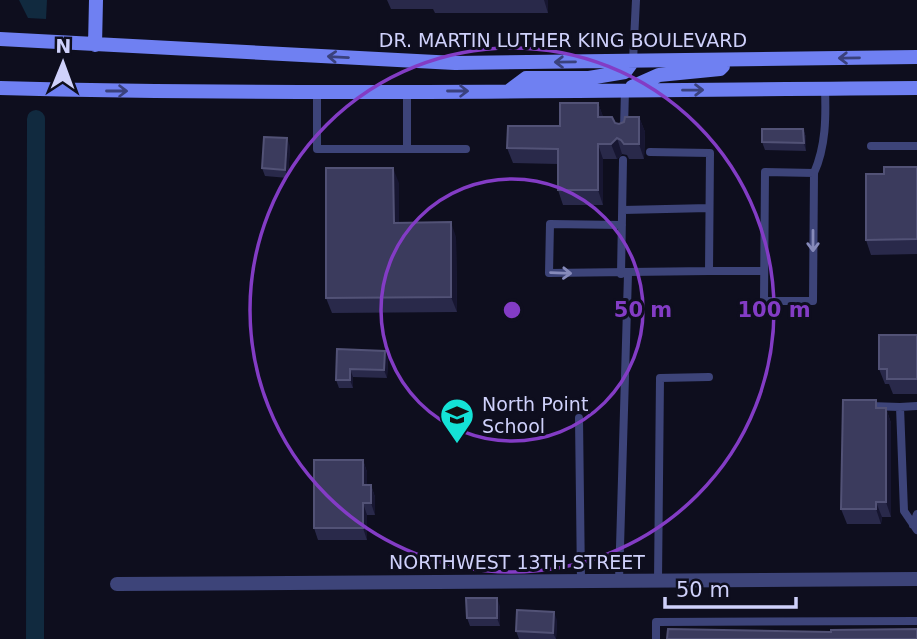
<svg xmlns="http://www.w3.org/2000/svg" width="917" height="639" font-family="'DejaVu Sans',sans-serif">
<rect width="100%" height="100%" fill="#0e0e1e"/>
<!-- water -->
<path fill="#112a3f" d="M 19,0 L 47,0 L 46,19 L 28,18 Z"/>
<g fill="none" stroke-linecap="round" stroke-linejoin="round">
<!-- canal -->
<path stroke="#112a3f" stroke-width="18" d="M 35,639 L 36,119"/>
<!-- lane -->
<path stroke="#3d4479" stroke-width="8" d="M 633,61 L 636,0
M 317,91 L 317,149 L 466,149
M 407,91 L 407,149
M 624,129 L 625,90
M 871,146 L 917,146
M 814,173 L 765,172 L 764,301 L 813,301 L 814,173 C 826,146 826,117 825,88
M 623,210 L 709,208
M 622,225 L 550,224 L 549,273 L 709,271 L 710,153 L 650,152
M 709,271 L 764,271
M 621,274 L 623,160
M 870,406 L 900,407
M 917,406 L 900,407 L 904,511 L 917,530
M 579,418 L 581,581
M 913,525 L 917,514
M 619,581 L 628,274
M 658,581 L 660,378 L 709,377
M 656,639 L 656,622 L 917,621"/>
<!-- street -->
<path stroke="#3d4479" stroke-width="14" d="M 117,584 L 917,579"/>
<!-- secondary -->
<path stroke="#6f80f2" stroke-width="14" d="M 0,39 L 455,63 L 917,57
M 95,45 L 96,0
M 632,87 L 659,75 L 720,69 L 723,66
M 0,88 C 305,96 612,90 917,88
M 510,90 L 526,78 L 589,78 L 625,72 L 633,61"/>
</g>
<!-- wall -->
<path fill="#29294a" d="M 387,0 L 548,0 L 548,13 L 435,13 L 433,9 L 391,9 Z
M 598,103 L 603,117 L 615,123 L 619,124 L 639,117 L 645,132 L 644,159 L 629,159 L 627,155 L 622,154 L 617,159 L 603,159 L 603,205 L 563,205 L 558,190 L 558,164 L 513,163 L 507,148 L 560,126 Z
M 803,129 L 806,137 L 806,151 L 765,150 L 762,142 Z
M 290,146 L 288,178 L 265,176 L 262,168 Z
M 917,167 L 917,254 L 871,255 L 866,240 L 884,174 Z
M 399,183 L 399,222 L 456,237 L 457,312 L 332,313 L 326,298 Z
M 917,335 L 917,394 L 893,394 L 889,384 L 885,384 L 879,369 Z
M 337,349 L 388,359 L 387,378 L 353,377 L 353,388 L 339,388 L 336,380 Z
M 879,408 L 886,408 L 891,423 L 891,517 L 882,517 L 881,524 L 847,524 L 841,509 Z
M 363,460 L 367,472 L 367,485 L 371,485 L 375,497 L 375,515 L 367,515 L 367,540 L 318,540 L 314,528 Z
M 500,606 L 500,626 L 470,626 L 467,618 Z
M 557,620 L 556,639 L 519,639 L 516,631 Z"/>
<!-- shaded-wall -->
<path fill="#171631" d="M 544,0 L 548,0 L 548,13 Z
M 598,103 L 604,119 L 598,117 Z
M 639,117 L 645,132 L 644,159 L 639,144 Z
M 803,129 L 806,137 L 806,151 L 804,143 Z
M 287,138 L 290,146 L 288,178 L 285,170 Z
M 617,138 L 622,154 L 617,159 L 611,144 Z
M 598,144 L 603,159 L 603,205 L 598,190 Z
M 393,168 L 399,183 L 399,238 L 394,223 Z
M 451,222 L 456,237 L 457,312 L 451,297 Z
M 385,351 L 388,359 L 387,378 L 384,370 Z
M 350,369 L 353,377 L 353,388 L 350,380 Z
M 886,408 L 891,423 L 891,517 L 886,502 Z
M 363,460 L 367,472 L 367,497 L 363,485 Z
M 371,485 L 375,497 L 375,515 L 371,503 Z
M 876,502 L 882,517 L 881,524 L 876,509 Z
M 363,503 L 367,515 L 367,540 L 363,528 Z
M 497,598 L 500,606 L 500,626 L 497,618 Z
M 554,612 L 557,620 L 556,639 L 553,633 Z"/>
<!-- building -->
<path fill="#3b3b5d" stroke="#525276" stroke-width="2" d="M 560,103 L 598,103 L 598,117 L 612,117 L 615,123 L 619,124 L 624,122 L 625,117 L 639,117 L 639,144 L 624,144 L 621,140 L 617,138 L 611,144 L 598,144 L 598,190 L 558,190 L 558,149 L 507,148 L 508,126 L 560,126 Z
M 762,129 L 803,129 L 804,143 L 762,142 Z
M 264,137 L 287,138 L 285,170 L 262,168 Z
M 884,167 L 917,167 L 917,239 L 866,240 L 866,174 L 884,174 Z
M 326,168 L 393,168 L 394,223 L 451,222 L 451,297 L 326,298 Z
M 879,335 L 917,335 L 917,379 L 887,379 L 887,369 L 879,369 Z
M 337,349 L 385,351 L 384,370 L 350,369 L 350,380 L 336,380 Z
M 843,400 L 876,400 L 876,408 L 886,408 L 886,502 L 876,502 L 876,509 L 841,509 Z
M 314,460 L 363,460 L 363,485 L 371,485 L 371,503 L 363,503 L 363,528 L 314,528 Z
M 466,598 L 497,598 L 497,618 L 467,618 Z
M 517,610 L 554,612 L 553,633 L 516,631 Z
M 668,629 L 831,632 L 831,630 L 917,629 L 917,639 L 667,639 Z"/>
<!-- one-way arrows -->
<defs><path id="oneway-shaft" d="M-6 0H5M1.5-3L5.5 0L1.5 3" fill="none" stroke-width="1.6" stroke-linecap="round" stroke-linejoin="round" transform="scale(1.75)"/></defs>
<g stroke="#3a417d">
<use href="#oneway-shaft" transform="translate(338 57) rotate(-177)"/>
<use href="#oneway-shaft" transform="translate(849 58) rotate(179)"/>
<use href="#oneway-shaft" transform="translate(565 62) rotate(179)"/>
<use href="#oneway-shaft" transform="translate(693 90) rotate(-1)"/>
<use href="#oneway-shaft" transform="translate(117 91)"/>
<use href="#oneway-shaft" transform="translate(458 91)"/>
</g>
<g stroke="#868aba">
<use href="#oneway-shaft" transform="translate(813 241) rotate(90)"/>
<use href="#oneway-shaft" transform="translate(561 273) rotate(2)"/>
</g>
<!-- distance rings -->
<g fill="none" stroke="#833cc5" stroke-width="3.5">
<circle cx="512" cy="310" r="131"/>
<circle cx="512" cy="310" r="262"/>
</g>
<!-- icons -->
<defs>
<g id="school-pin" transform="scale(1.75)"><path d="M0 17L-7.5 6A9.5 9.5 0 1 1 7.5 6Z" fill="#14e2d6" stroke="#0e0e1e"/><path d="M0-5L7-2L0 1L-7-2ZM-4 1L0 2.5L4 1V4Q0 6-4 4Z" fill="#111"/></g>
</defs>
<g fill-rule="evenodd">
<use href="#school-pin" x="457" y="415"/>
</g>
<g text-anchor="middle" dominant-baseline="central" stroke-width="6" stroke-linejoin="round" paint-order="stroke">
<!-- street labels -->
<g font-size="19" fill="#cfd1fb" stroke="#0e0e1e">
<text x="563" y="40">DR. MARTIN LUTHER KING BOULEVARD</text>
<text x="517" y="562">NORTHWEST 13TH STREET</text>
</g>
<!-- poi labels -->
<g font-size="19" fill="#cfd1fb" stroke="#0e0e1e" text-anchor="start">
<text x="482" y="404">North Point<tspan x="482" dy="22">School</tspan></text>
</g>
</g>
<circle cx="512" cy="310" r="10" fill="#833cc5" stroke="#0e0e1e" stroke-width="3.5"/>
<g font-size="21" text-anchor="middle" font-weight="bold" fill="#833cc5" stroke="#0e0e1e" stroke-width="6" stroke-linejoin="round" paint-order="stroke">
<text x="643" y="317">50 m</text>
<text x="774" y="317">100 m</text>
</g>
<!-- north arrow -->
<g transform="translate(63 63) rotate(1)" stroke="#0e0e1e" stroke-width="5" paint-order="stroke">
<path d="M0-5L12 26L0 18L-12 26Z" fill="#cfd1fb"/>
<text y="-10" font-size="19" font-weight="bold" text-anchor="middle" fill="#cfd1fb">N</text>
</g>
<!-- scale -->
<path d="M665 597v10h131v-10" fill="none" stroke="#cfd1fb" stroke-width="3.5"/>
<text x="676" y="597" font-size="21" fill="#cfd1fb" stroke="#0e0e1e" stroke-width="5" paint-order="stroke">50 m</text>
</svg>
